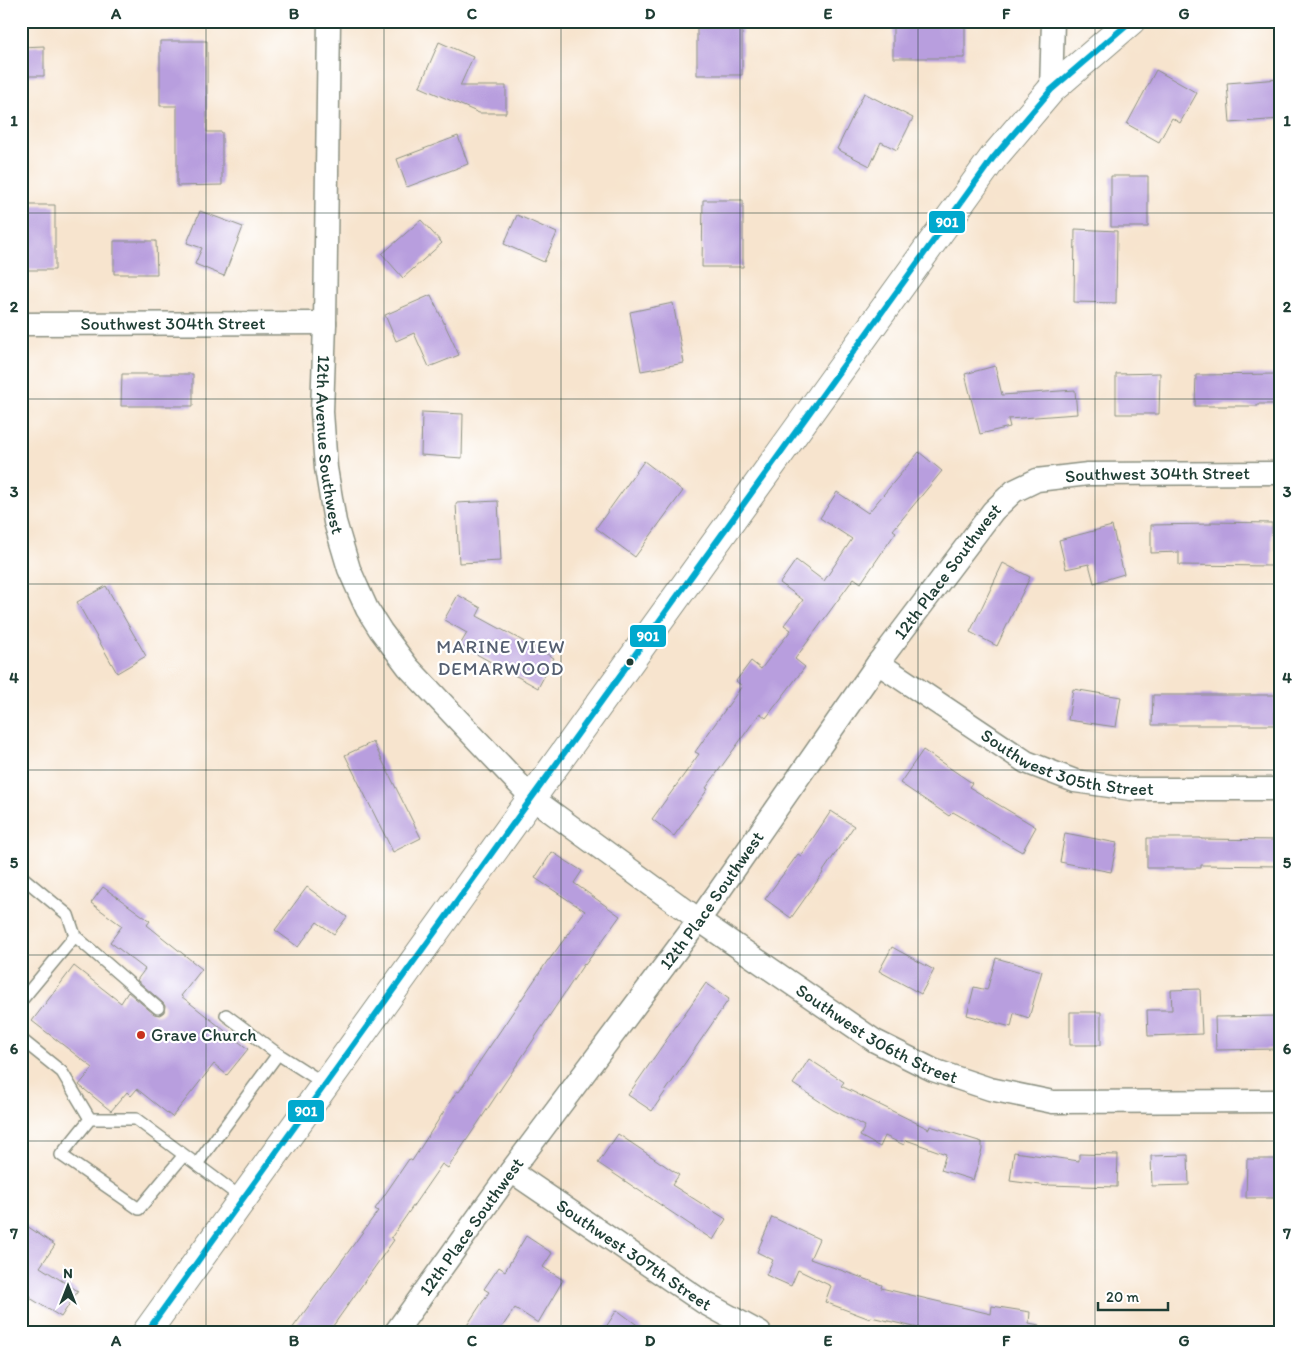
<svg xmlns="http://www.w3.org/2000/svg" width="1301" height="1354" font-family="Itim,sans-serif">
<rect width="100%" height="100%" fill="#fff"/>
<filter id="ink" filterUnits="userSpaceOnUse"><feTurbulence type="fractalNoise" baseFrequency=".02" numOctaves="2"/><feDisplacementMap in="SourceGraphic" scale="10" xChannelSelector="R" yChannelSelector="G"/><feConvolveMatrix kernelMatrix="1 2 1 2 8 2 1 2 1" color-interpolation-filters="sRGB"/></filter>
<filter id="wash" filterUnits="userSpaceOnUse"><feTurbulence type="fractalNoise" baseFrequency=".0096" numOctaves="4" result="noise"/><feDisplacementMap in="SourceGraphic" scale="20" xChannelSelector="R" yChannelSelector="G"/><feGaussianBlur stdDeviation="1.12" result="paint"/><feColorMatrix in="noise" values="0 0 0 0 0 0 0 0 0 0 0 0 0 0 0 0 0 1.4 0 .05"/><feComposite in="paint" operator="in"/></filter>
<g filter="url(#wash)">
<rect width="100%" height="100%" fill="#f7e4ce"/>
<g id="blocks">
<!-- building -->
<path fill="#b89ede" d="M 697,21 L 742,21 L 742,75 L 697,75 Z
M 893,21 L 940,21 L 939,25 L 965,26 L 965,58 L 893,58 Z
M 160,41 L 207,41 L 207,132 L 222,132 L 222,185 L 177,186 L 177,106 L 160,106 Z
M 439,42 L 473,57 L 460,86 L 506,86 L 506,113 L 479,113 L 418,86 L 420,86 Z
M 44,46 L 44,76 L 21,76 L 21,47 Z
M 1156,70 L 1197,93 L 1180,123 L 1172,118 L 1159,142 L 1127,124 Z
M 1280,79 L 1280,119 L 1230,123 L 1227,83 Z
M 864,93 L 913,118 L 897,150 L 881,142 L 870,166 L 837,149 Z
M 458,136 L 468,164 L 407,187 L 397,159 Z
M 1111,176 L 1148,176 L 1148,227 L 1111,227 Z
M 703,200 L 743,200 L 743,267 L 702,267 Z
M 21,205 L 55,205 L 55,270 L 27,270 L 27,243 L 21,243 Z
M 200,211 L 243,227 L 224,276 L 195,264 L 202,248 L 187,243 Z
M 517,215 L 557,233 L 544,262 L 504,244 Z
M 421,220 L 442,243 L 403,278 L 382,254 Z
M 1075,229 L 1117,231 L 1116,303 L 1074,302 Z
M 114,241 L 156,241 L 157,274 L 114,274 Z
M 431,295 L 459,355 L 429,367 L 414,333 L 396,341 L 385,315 Z
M 673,303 L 684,363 L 641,371 L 630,312 Z
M 995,366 L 1002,395 L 1075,390 L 1077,414 L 1008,419 L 1010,427 L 980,434 L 965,374 Z
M 1160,373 L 1159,414 L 1116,414 L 1116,374 Z
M 122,374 L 193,374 L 193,406 L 121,406 Z
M 1280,374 L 1280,404 L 1258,404 L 1258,406 L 1195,406 L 1196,375 Z
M 422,412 L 463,414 L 462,458 L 421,455 Z
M 919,452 L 942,471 L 893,530 L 896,532 L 861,583 L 854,578 L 795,659 L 805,667 L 766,718 L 760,713 L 706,788 L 708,789 L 674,836 L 652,819 L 699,754 L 695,752 L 742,686 L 736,681 L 751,661 L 761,669 L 791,630 L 784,625 L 803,600 L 780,583 L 796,560 L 824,581 L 852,539 L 820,518 L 837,492 L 868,513 Z
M 644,461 L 683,491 L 635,557 L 596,528 Z
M 498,501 L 501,561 L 459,563 L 456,503 Z
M 1211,522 L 1272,523 L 1272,566 L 1179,565 L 1179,552 L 1151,553 L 1151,525 L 1211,524 Z
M 1112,526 L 1124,574 L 1094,583 L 1089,564 L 1066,569 L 1059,540 Z
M 1003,563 L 1030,577 L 997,646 L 970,632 Z
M 106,586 L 146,656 L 117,673 L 77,602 Z
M 458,595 L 481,608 L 477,616 L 554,658 L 538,688 L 460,645 L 467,633 L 444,620 Z
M 1073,689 L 1121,697 L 1116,727 L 1068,720 Z
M 1153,695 L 1275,695 L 1275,725 L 1152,725 Z
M 373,742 L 421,838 L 393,852 L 345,755 Z
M 923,750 L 972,783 L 969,787 L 1036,827 L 1022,852 L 953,812 L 949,816 L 900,783 Z
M 831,811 L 854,826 L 822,873 L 823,873 L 791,918 L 765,899 L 798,854 L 801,856 Z
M 1065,833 L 1117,843 L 1111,872 L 1060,862 Z
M 1147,838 L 1201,838 L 1201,839 L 1280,840 L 1279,866 L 1201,865 L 1201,868 L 1147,868 Z
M 552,852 L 582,871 L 574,883 L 620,916 L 585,965 L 584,964 L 448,1168 L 442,1164 L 391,1238 L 394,1240 L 328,1333 L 289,1333 L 378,1211 L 375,1209 L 409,1159 L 412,1161 L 457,1091 L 459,1092 L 548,960 L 549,960 L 585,911 L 535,878 Z
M 103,887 L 150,921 L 147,925 L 202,969 L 181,996 L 248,1049 L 227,1075 L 214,1064 L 172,1117 L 137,1089 L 131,1096 L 127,1092 L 111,1111 L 79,1085 L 93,1068 L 32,1021 L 74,966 L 121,1003 L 128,992 L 154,1014 L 160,1015 L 164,1012 L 165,1006 L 163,1003 L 137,980 L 145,969 L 110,942 L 122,926 L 91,903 Z
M 307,887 L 347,917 L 334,934 L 317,922 L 298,947 L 275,930 Z
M 892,947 L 934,970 L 921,994 L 879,971 Z
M 996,958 L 1042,971 L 1029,1018 L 1014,1013 L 1011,1027 L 967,1015 L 974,987 L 987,990 Z
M 706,983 L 729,999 L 652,1111 L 628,1095 Z
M 1200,989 L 1202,1034 L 1148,1036 L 1147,1010 L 1172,1010 L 1171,990 Z
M 1070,1012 L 1101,1012 L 1101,1045 L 1070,1045 Z
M 1278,1016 L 1278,1049 L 1216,1050 L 1215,1017 Z
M 809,1059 L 844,1082 L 841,1086 L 929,1129 L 930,1126 L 982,1142 L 982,1150 L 973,1180 L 941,1170 L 946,1154 L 906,1140 L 904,1145 L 885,1136 L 880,1147 L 860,1136 L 865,1126 L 833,1110 L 793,1084 Z
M 618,1134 L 679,1175 L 672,1185 L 726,1219 L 713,1240 L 598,1163 Z
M 1014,1152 L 1079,1161 L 1079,1154 L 1118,1155 L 1117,1187 L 1048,1185 L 1048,1186 L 1010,1181 Z
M 1188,1155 L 1189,1185 L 1152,1186 L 1151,1156 Z
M 1247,1159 L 1280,1159 L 1280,1198 L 1246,1198 Z
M 772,1217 L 819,1239 L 810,1259 L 882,1285 L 881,1288 L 991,1314 L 992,1306 L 1030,1312 L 1029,1323 L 1039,1325 L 1039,1333 L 940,1333 L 871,1317 L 870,1319 L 825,1302 L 831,1286 L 798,1270 L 791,1286 L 766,1275 L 773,1260 L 757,1252 Z
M 21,1222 L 55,1245 L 40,1267 L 78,1291 L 61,1317 L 30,1298 L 31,1296 L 24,1291 L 21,1295 Z
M 526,1236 L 552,1253 L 543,1267 L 563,1280 L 538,1323 L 515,1308 L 498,1333 L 462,1333 L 489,1292 L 484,1289 L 499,1267 L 505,1271 Z
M 617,1310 L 648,1333 L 602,1333 Z"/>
</g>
</g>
<g filter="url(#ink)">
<use href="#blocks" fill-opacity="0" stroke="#8b9081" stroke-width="1"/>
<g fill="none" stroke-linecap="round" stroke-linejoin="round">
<!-- service casing -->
<g stroke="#8b9081" stroke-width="14">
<path id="service" d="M 21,876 L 68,915 L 75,936 L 158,1008
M 21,1001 L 75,936
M 226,1015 L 278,1054
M 21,1039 L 62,1072 L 90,1119
M 184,1155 L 139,1209 L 61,1155 L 90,1119 L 136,1119 L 243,1199
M 197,1164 L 278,1054 L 325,1084"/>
</g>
<!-- minor casing -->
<g stroke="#8b9081" stroke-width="25">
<g id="minor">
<path id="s1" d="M 329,21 L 325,323 L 322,412 L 326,468 L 335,522 L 349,569 L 357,587 L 367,609 L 381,631 L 408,667 L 532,798 L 699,920 L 875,1041 L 933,1070 L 990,1089 L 1053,1102 L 1280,1101"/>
<path d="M 1051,90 L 1053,21"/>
<path id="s2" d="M 21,324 L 325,323"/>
<path id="s3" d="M 878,663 L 1026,762 L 1075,781 L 1131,789 L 1280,789"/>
<path id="s4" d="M 511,1171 L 703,1302 L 760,1333"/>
<path id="s5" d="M 395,1333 L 511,1171 L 699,920 L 878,663 L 993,511 L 1014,491 L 1037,480 L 1088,474 L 1280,473"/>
</g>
</g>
<!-- secondary casing -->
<g stroke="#8b9081" stroke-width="30">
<path id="secondary" d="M 146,1333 L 993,158 L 1051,90 L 1131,21"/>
</g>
<!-- service -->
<use href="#service" stroke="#fff" stroke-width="11"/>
<!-- minor -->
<use href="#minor" stroke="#fff" stroke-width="22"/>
<!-- secondary -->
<use href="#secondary" stroke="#fff" stroke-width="28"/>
<!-- bus-1 casing -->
<g stroke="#fff" stroke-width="10">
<path id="bus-1" d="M 146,1333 L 993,158 L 1051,90 L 1131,21"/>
</g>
<!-- bus-1 -->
<use href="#bus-1" stroke="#00a9ce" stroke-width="6"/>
</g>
</g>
<!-- grid -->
<path fill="none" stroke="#1f3d34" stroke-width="1" stroke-opacity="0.55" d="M 206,21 L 206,1333M 384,21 L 384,1333M 561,21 L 561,1333M 740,21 L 740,1333M 918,21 L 918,1333M 1095,21 L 1095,1333M 21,213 L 1280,213M 21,399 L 1280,399M 21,584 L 1280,584M 21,770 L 1280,770M 21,955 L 1280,955M 21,1141 L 1280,1141"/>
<!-- markers -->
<circle fill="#1f3d34" stroke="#fff" stroke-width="2" cx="630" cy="662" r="4.5"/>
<circle fill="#c8321e" stroke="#fff" stroke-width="2" cx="141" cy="1035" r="5"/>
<g text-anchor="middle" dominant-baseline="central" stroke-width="4.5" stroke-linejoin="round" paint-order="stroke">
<!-- street labels -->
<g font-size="18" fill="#1f3d34" stroke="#fff">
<text stroke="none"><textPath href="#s2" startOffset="152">Southwest 304th Street</textPath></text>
<text stroke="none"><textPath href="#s1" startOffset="424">12th Avenue Southwest</textPath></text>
<text stroke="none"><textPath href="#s5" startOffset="1192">Southwest 304th Street</textPath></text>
<text stroke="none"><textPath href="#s5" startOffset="941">12th Place Southwest</textPath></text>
<text stroke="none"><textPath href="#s3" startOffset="218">Southwest 305th Street</textPath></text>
<text stroke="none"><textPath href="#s5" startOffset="536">12th Place Southwest</textPath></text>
<text stroke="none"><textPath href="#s1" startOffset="1265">Southwest 306th Street</textPath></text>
<text stroke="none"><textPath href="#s5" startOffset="131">12th Place Southwest</textPath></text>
<text stroke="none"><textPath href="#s4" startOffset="149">Southwest 307th Street</textPath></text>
</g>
<!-- poi labels -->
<g font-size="18" fill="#1f3d34" stroke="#fff" text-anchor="start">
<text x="151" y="1035">Grave Church</text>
</g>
<!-- neighbourhood labels -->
<g font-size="19" letter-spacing="1" fill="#555f70" stroke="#fff">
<text x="501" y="646">MARINE VIEW<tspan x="501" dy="22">DEMARWOOD</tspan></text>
</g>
</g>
<g stroke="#fff" stroke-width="2">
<rect x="928" y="210" width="38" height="24" rx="5" fill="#00a9ce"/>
<rect x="629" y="624" width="38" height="24" rx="5" fill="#00a9ce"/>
<rect x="287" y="1099" width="38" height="24" rx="5" fill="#00a9ce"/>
</g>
<g font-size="14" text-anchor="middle" font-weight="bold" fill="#fff">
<text x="947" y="227">901</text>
<text x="648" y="641">901</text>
<text x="306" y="1116">901</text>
</g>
<!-- margin -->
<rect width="1301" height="1354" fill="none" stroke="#fff" stroke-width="55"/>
<!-- north arrow -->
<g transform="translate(68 1286)" stroke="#ffffff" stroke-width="4" paint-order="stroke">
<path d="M0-4L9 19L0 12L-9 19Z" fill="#1f3d34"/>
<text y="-8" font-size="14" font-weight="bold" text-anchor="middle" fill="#1f3d34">N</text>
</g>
<!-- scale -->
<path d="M1098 1302v8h70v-8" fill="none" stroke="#1f3d34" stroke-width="2.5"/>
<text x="1106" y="1302" font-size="15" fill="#1f3d34" stroke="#ffffff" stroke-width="4" paint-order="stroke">20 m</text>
<rect x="28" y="28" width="1246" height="1298" fill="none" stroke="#1f3d34" stroke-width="2"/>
<g font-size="16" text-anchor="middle" font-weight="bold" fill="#1f3d34">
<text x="116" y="19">A</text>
<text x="294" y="19">B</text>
<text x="472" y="19">C</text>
<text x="650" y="19">D</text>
<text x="828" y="19">E</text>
<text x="1006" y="19">F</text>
<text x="1184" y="19">G</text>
<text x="14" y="126">1</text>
<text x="1287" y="126">1</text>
<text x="14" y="312">2</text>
<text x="1287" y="312">2</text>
<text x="14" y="497">3</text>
<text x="1287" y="497">3</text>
<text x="14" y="683">4</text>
<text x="1287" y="683">4</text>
<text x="14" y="868">5</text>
<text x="1287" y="868">5</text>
<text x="14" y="1054">6</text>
<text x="1287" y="1054">6</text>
<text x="14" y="1239">7</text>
<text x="1287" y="1239">7</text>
<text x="116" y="1346">A</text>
<text x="294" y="1346">B</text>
<text x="472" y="1346">C</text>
<text x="650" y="1346">D</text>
<text x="828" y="1346">E</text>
<text x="1006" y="1346">F</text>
<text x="1184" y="1346">G</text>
</g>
</svg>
